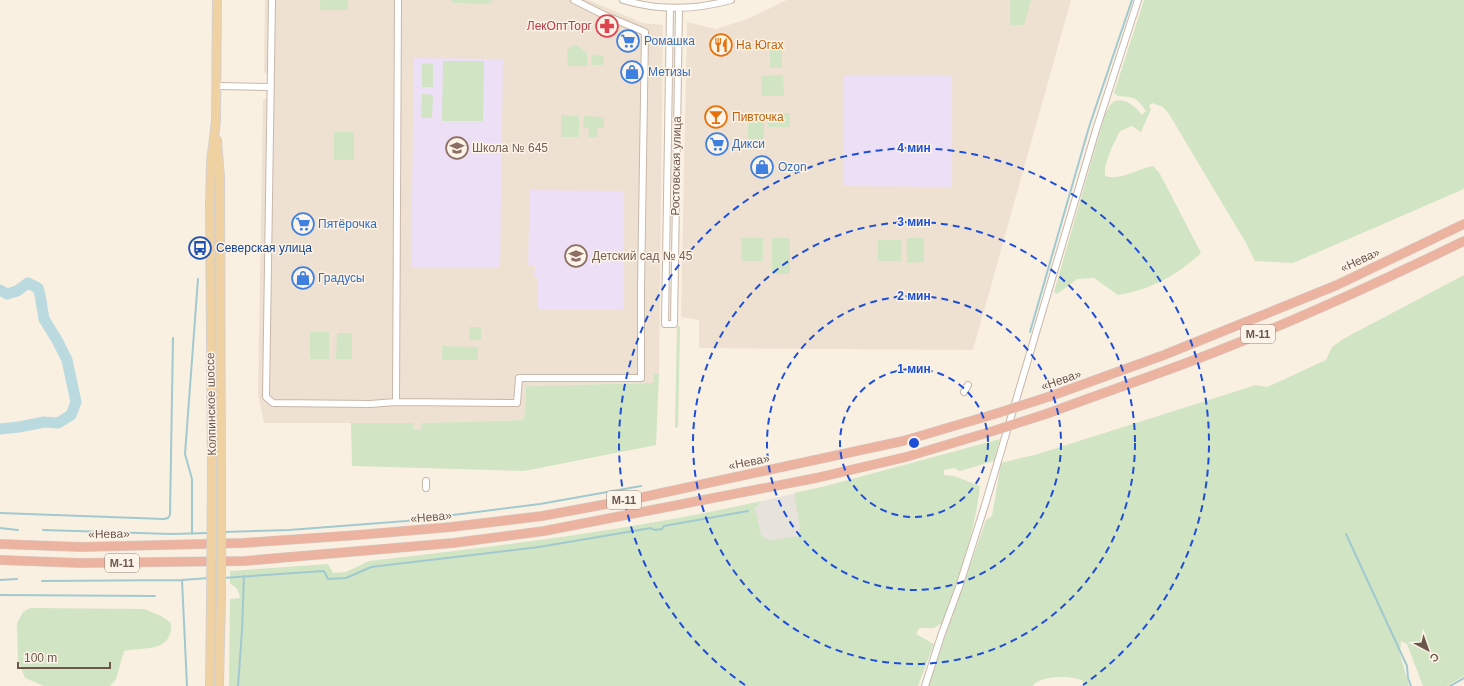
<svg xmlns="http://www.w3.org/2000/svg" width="1464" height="686" font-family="Helvetica,sans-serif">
<rect width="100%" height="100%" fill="#f9f0e2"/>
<!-- residential -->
<path fill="#efe1d2" d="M 265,0 L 588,0 L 643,23 L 663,25 L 659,374 L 654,374 L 653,383 L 526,386 L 524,420 L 422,423 L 422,430 L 413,430 L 412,423 L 264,423 L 258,394 L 263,100 L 267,98 L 269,75 L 264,72 Z
M 787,0 L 1071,0 L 973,350 L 699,348 L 699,320 L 681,317 L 687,22 L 716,29 L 747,19 Z"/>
<!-- industrial -->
<path fill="#e8e2dd" d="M 805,491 L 827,510 L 781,569 L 751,521 L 754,509 L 762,501 Z"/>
<!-- education -->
<path fill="#eddff5" d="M 414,58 L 503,59 L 500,268 L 411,267 Z
M 844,76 L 952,76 L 952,187 L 843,186 Z
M 530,190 L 624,191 L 623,310 L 538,310 L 538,277 L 534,277 L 535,266 L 528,266 Z"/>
<!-- green -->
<path fill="#d1e4c3" d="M 320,0 L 348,0 L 348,10 L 320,10 Z
M 452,0 L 493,0 L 489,4 L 452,3 Z
M 1010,0 L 1031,0 L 1024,25 L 1010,25 Z
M 1144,0 L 1464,0 L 1464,189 L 1293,263 L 1255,261 L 1246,243 L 1169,114 L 1163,107 L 1152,103 L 1149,106 L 1151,109 L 1141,132 L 1132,126 L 1120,131 L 1111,149 L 1105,167 L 1105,176 C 1122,181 1136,169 1153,166 L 1160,174 L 1201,253 C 1176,276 1152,289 1118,295 L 1094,278 L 1077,279 L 1057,294 L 1054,292 L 1105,114 C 1107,111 1109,106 1112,103 C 1123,95 1136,107 1142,115 L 1146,111 C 1142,105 1137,98 1129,97 C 1123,96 1119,98 1114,93 Z
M 575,44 L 587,53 L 587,66 L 568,66 L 567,50 Z
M 770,47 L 782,47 L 782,68 L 770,68 Z
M 592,55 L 604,56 L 603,65 L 591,65 Z
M 443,61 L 484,61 L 483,121 L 442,121 Z
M 433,63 L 433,87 L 422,87 L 422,64 Z
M 783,75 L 784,96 L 762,96 L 761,76 Z
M 422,94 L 433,95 L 432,118 L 421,118 Z
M 768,113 L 790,113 L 790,127 L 768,127 Z
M 561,115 L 579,116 L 579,137 L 561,137 Z
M 584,116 L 604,117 L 604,128 L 597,128 L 597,137 L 588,137 L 589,128 L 583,127 Z
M 748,118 L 764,118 L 764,141 L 748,140 Z
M 334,132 L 354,132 L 354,160 L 334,160 Z
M 741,238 L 763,238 L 763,261 L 741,261 Z
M 772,238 L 790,238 L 790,274 L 772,274 Z
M 907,238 L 924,238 L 924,262 L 907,263 Z
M 878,240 L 901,240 L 901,261 L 878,261 Z
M 1464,275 L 1464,676 L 1447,686 L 1423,686 L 1407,644 L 1401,641 L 1400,654 L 1409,686 L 1083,686 L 1083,681 C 1074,675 1038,675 1033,686 L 928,686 L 986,520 L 992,516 L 1001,463 L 1038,454 L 1256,385 L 1267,387 L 1326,360 L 1332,347 L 1343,339 Z
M 679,326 L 680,326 L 678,427 L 675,428 L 677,327 Z
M 469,327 L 481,327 L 481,340 L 469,340 Z
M 310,332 L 329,332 L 329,359 L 310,359 Z
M 337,333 L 352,333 L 352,359 L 336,359 Z
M 442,346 L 478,347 L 478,360 L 442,360 Z
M 654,374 L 659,374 L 656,445 L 524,471 L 352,466 L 351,423 L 413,423 L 413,430 L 421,430 L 422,423 L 524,420 L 526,386 L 653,383 Z
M 1000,439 L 994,461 L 960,471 L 954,468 L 944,470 L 944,475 L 954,476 L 980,486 C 975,534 958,578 942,623 L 934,628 L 919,628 L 916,634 L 934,644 L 918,686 L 229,686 L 230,599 L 240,598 C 239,592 237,586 230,584 L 230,571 L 328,564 L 333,573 L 346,572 L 369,561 C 501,546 632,530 762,501 L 755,508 L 761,535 L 770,541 L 798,536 L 800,527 L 794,493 L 826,486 Z
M 30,608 L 144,609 L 161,616 L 171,623 C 173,653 144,647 124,651 L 116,679 L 110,686 L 44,686 L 25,678 L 18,661 L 17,623 L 23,612 Z"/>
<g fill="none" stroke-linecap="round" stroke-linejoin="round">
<!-- stream -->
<path stroke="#a1c9d0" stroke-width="2" d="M 1030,332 L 1089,127 L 1132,0
M 0,513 L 164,519 L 168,518 L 170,515 L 173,338
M 0,528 L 18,530
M 43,530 L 171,534 L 209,533
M 223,532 L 289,530 L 406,521 L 540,504 L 641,486
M 192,534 L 192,479 L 185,454 L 198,279
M 1346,534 L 1407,666 L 1408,678 L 1411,686
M 223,578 L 324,571 L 328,579 L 346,578 L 371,567 L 539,547 L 651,528 L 654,530 L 662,529 L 664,526 L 748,511
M 0,580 L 17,579
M 182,580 L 187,686
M 42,581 L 182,580 L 209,578
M 0,595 L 155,596
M 238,686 L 242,630 L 244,576
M 1450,686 L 1464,678"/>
<!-- river -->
<path stroke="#badadf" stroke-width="11" d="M 0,290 L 7,294 L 17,291 L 28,283 L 38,288 L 40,295 L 44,319 L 57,340 L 67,360 L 76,402 L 71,415 L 58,423 L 44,422 L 19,427 L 0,429"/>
<!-- minor casing -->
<g stroke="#c8b7ab" stroke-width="8">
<path id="minor" d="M 272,0 L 266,397 L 273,403 L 370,404 L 396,402 L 517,403 L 519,378 L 641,378 L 641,289 L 645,32 L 604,15 L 574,0
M 623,0 C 659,11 695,10 731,0
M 670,9 L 665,324 L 674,324 L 679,8
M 217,86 L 271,87
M 964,392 L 968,385
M 396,402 L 398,0
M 426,481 L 426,488
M 925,686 L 941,636 L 959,587 L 985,505 L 1096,130 L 1138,0"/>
</g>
<!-- major casing -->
<g stroke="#d6d0cd" stroke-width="10">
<path id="major" d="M 217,140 L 220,177 L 221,470
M 212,470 L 210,205 L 211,162 L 216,121 L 217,0
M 210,686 L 211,599
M 219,686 L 221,599"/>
</g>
<!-- highway casing -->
<g stroke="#d6d0cd" stroke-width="10">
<path id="highway" d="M 1051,396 L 1164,355 L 1337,285 L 1464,224
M 1046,414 C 1102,393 1159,374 1215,352 C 1299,319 1382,281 1464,241
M 0,544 L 81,547 L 243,543 L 358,535 L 451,527 L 542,516 L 634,499 L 903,441 L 998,413
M 0,560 L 80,563 L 244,561 L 453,543 L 544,531 L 816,478 L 906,457 L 993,431"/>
</g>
<!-- minor -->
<use href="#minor" stroke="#fff" stroke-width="6"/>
<!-- major -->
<use href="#major" stroke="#f0d2a2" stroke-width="8"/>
<!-- highway -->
<use href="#highway" stroke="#ecb3a0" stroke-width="9"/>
<!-- major-bridge casing -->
<g stroke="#d6d0cd" stroke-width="10" stroke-linecap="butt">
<path id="major-bridge" d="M 211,599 L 212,470
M 221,599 L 221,470"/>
</g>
<!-- highway-bridge casing -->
<g stroke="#d6d0cd" stroke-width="10" stroke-linecap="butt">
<path id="highway-bridge" d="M 998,413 L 1051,396
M 993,431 L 1046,414"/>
</g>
<!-- major-bridge -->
<use href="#major-bridge" stroke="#f0d2a2" stroke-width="8"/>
<!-- highway-bridge -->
<use href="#highway-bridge" stroke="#ecb3a0" stroke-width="9"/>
</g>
<!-- distance rings -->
<g fill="none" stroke="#1d4ed8" stroke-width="2" stroke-dasharray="7 5">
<circle cx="914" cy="443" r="74"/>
<circle cx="914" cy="443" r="147"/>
<circle cx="914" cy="443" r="221"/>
<path d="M745 685A295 295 0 1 1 1083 685"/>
</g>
<!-- icons -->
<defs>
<g id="pharmacy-ring" transform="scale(1.15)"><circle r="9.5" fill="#fcf4e8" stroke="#e0444e" stroke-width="1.5"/><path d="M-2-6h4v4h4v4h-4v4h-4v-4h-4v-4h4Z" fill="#e0444e"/></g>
<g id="supermarket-ring" transform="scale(1.15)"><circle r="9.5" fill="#fcf4e8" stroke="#3f7fe0" stroke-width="1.5"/><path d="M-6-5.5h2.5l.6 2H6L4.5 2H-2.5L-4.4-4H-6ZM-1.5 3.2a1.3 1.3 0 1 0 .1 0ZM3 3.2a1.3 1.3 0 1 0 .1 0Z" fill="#3f7fe0"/></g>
<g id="restaurant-ring" transform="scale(1.15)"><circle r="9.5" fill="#fcf4e8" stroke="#e8710a" stroke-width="1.5"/><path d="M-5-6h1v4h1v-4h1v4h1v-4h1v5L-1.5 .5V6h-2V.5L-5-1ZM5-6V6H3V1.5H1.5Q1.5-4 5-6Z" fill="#e8710a"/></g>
<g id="shop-ring" transform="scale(1.15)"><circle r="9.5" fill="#fcf4e8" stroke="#3f7fe0" stroke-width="1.5"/><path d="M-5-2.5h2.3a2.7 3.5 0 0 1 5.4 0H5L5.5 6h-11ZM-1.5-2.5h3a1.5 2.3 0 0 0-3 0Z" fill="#3f7fe0"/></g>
<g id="bar-ring" transform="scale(1.15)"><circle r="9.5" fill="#fcf4e8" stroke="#e8710a" stroke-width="1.5"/><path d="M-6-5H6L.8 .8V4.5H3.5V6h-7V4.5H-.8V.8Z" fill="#e8710a"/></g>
<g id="school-ring" transform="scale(1.15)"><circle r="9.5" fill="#fcf4e8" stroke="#8d6e63" stroke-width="1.5"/><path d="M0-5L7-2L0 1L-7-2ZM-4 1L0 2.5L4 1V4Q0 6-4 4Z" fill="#8d6e63"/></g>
<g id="bus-ring" transform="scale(1.15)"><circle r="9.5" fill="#fcf4e8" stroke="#1a4fb4" stroke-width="1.5"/><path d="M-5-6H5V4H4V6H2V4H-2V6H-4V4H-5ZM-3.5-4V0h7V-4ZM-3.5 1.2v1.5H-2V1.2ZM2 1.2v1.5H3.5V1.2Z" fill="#1a4fb4"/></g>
</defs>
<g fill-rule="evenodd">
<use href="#pharmacy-ring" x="607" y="26"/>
<use href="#supermarket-ring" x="628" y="41"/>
<use href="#restaurant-ring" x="721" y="45"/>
<use href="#shop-ring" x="632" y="72"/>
<use href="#bar-ring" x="716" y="117"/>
<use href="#supermarket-ring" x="717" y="144"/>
<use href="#school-ring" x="457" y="148"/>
<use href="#shop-ring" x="762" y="167"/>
<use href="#supermarket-ring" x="303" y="224"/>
<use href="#bus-ring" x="200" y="248"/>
<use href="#school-ring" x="576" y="256"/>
<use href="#shop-ring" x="303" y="278"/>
</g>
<g text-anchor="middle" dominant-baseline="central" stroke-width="3" stroke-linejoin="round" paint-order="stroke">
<!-- shield labels -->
<g fill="#fcf4e8" stroke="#98867b" stroke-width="1">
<rect x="1241" y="325" width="34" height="18" rx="3"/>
<rect x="607" y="491" width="34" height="18" rx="3"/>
<rect x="105" y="554" width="34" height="18" rx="3"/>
</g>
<g font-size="11" font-weight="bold" fill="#6d574c">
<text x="1258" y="334">М-11</text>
<text x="624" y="500">М-11</text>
<text x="122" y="563">М-11</text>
</g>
<!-- health labels -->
<g font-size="12" fill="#be3a42" stroke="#fcf4e8" text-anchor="end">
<text x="592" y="26">ЛекОптТорг</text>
</g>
<!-- shop labels -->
<g font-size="12" fill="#366cbe" stroke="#fcf4e8" text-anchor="start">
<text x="644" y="41">Ромашка</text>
<text x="648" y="72">Метизы</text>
<text x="732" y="144">Дикси</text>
<text x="778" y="167">Ozon</text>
<text x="318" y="224">Пятёрочка</text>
<text x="318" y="278">Градусы</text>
</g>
<!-- food labels -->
<g font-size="12" fill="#c56008" stroke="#fcf4e8" text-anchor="start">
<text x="736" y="45">На Югах</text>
<text x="732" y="117">Пивточка</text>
</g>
<!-- education labels -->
<g font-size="12" fill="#785e54" stroke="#fcf4e8" text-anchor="start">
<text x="472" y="148">Школа № 645</text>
<text x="592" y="256">Детский сад № 45</text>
</g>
<!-- street labels -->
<g font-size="12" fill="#6d574c" stroke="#fcf4e8">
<text transform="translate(676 166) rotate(-89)">Ростовская улица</text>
<text transform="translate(1360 260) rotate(-25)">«Нева»</text>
<text transform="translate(1061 380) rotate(-19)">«Нева»</text>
<text transform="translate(211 404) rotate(-91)">Колпинское шоссе</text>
<text transform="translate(749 462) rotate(-11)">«Нева»</text>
<text transform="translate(431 517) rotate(-5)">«Нева»</text>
<text transform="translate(109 534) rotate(-1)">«Нева»</text>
</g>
<!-- transit labels -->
<g font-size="12" fill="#164399" stroke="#fcf4e8" text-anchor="start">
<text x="216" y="248">Северская улица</text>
</g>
</g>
<circle cx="914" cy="443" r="6" fill="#1d4ed8" stroke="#fcf4e8" stroke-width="2"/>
<g font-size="12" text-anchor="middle" font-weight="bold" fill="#1d4ed8" stroke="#fcf4e8" stroke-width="3" stroke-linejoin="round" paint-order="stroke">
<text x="914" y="152">4 мин</text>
<text x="914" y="226">3 мин</text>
<text x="914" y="300">2 мин</text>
<text x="914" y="373">1 мин</text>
</g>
<!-- north arrow -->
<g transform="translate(1428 650) rotate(139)" stroke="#fcf4e8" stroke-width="3" paint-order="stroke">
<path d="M0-3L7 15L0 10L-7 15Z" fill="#6d574c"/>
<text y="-6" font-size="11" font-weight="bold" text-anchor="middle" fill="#6d574c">С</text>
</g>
<!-- scale -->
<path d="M18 662v6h92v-6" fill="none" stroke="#6d574c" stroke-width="2"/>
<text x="24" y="662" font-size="12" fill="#6d574c" stroke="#fcf4e8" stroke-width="3" paint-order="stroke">100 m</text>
</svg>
